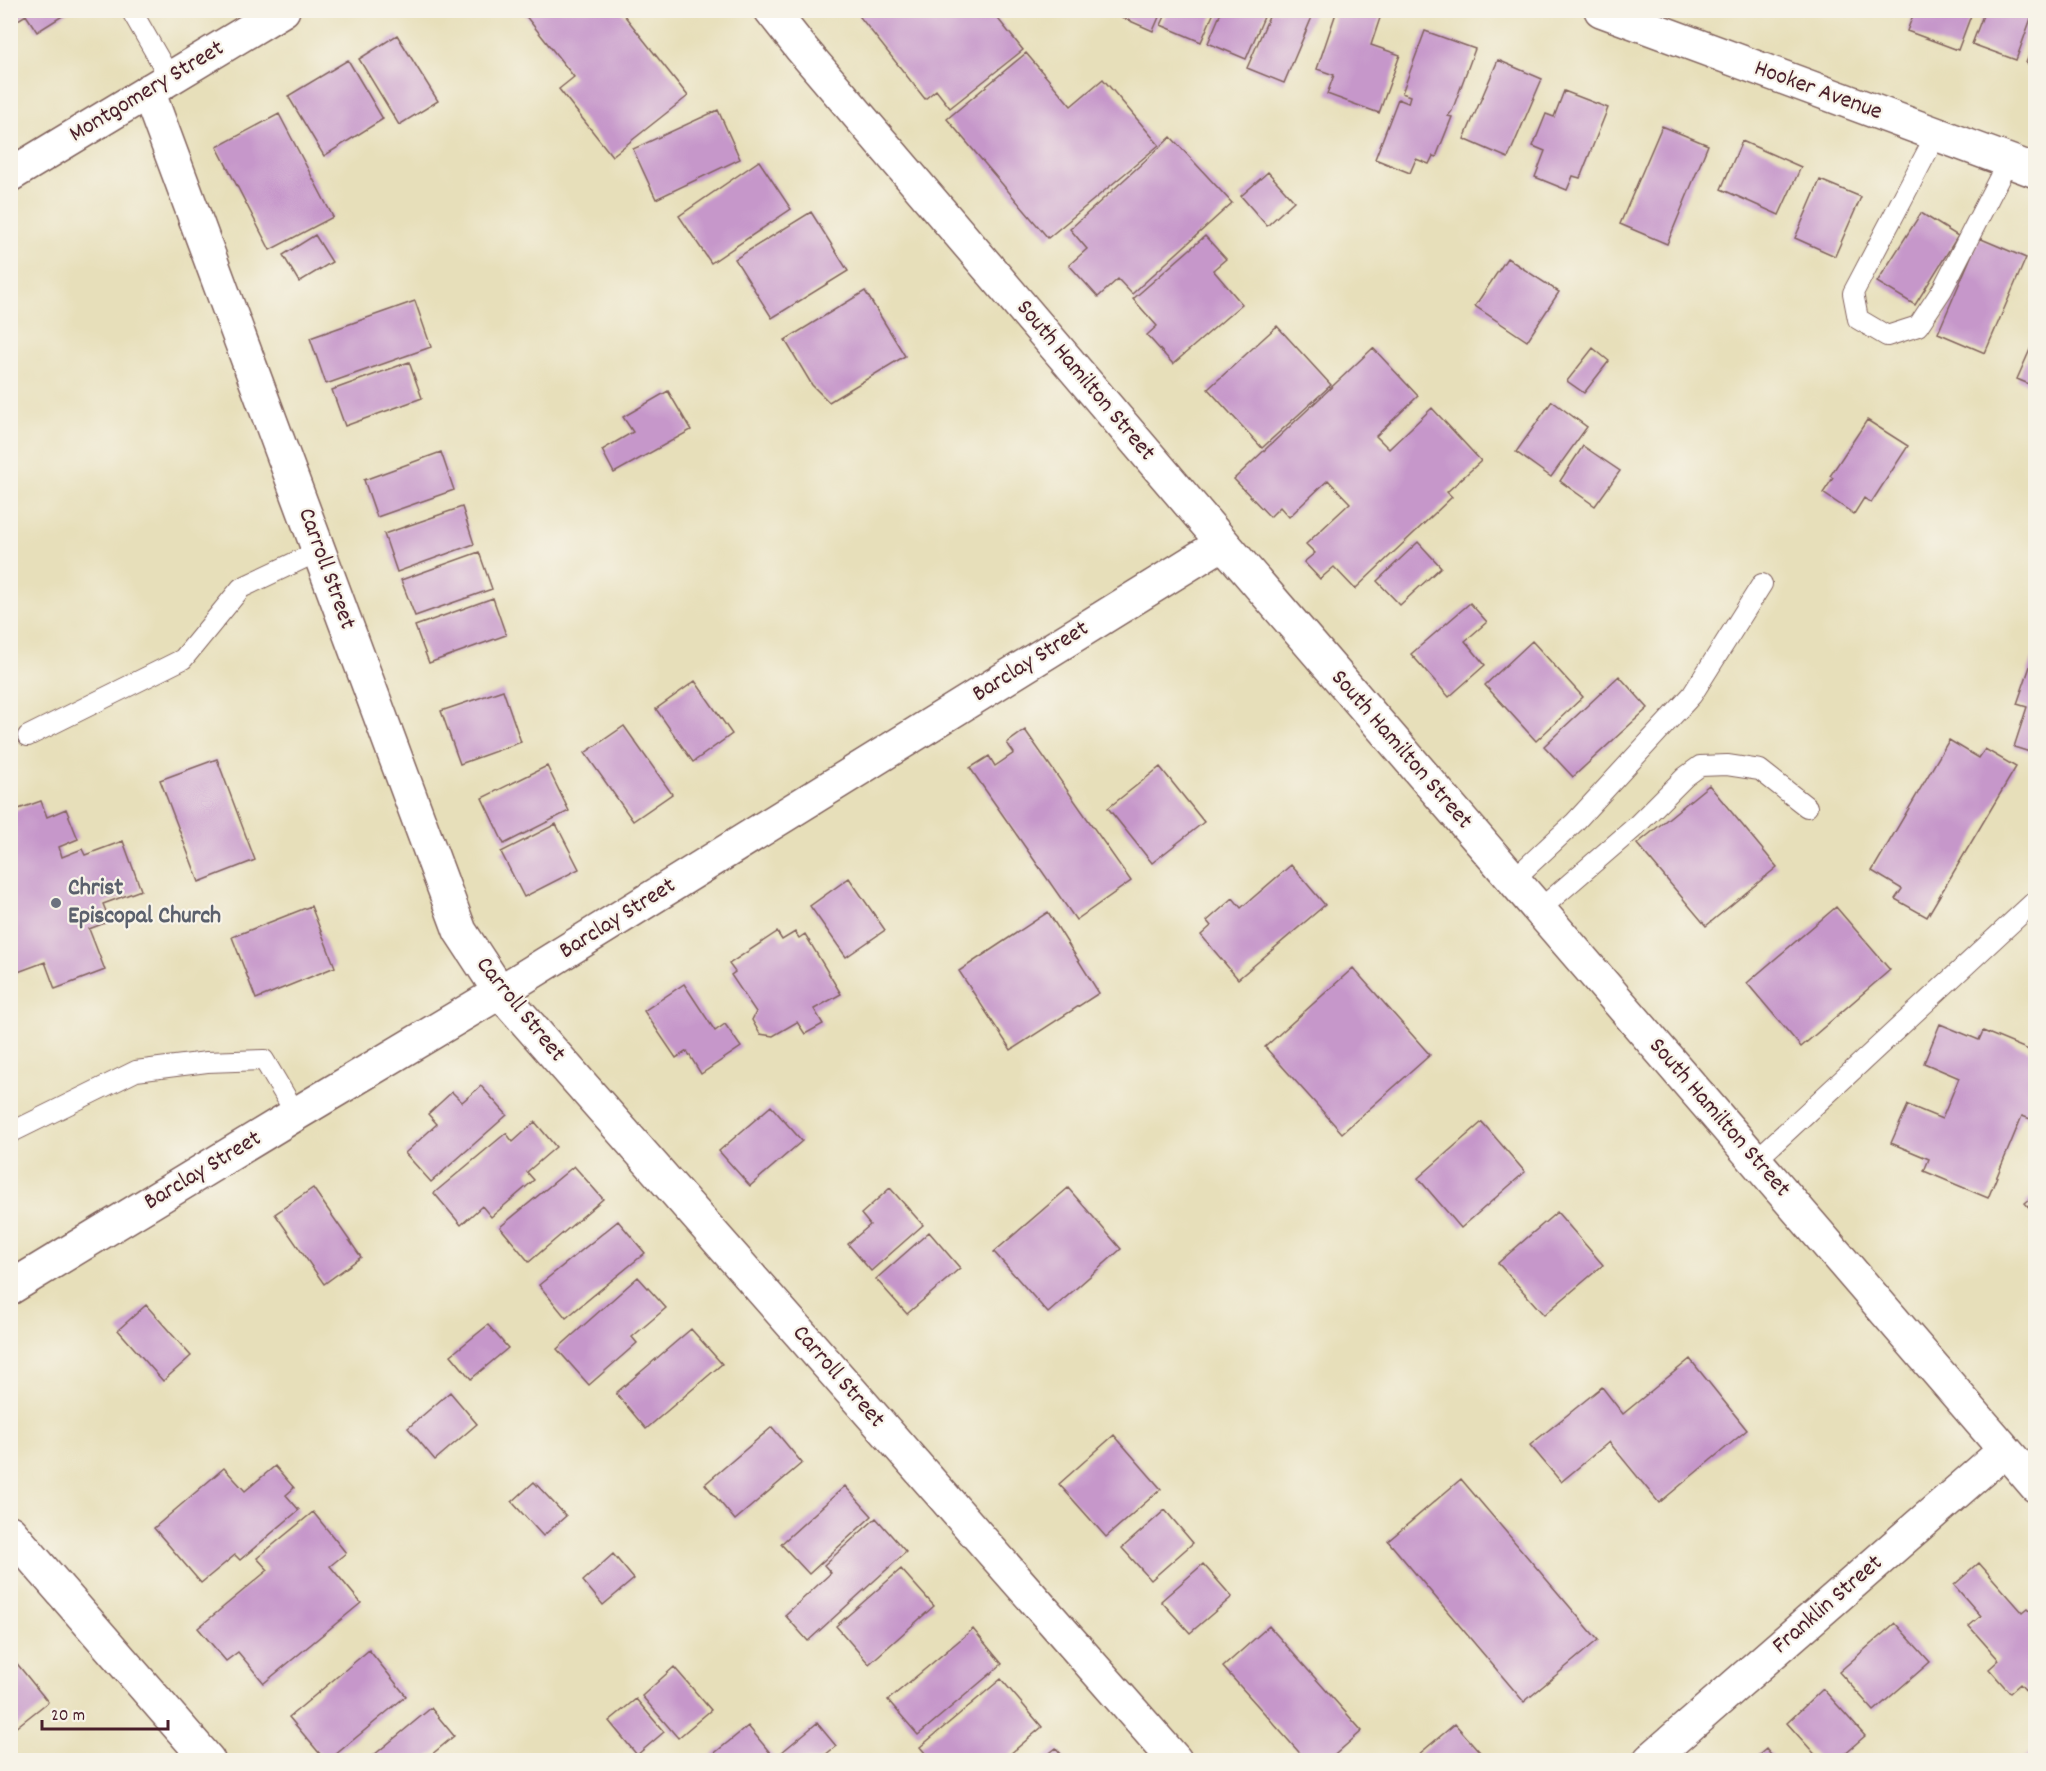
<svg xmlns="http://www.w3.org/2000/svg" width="2046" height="1771" font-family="Dekko,sans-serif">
<rect width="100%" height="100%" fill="#f7f3e8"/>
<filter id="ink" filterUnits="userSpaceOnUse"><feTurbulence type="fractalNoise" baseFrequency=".0167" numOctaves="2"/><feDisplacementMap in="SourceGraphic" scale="12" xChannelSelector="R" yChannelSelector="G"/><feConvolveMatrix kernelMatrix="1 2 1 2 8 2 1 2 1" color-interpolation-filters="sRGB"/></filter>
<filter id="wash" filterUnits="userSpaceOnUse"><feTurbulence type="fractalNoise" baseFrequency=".008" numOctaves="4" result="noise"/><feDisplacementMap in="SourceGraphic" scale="24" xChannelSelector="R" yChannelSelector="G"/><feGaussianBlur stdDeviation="1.35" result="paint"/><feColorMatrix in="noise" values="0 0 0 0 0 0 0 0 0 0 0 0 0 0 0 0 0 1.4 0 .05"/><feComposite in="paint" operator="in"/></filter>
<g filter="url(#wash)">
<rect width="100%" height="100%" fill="#e7dfba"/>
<g id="blocks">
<!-- building -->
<path fill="#c697ca" d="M 10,10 L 72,10 L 37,32 L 26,15 L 10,25 Z
M 521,10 L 620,10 L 688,96 L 612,156 L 559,89 L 574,77 Z
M 858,10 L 991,10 L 1023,50 L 950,108 L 936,90 L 925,99 L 860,17 Z
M 1105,10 L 1162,10 L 1153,31 Z
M 1168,10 L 1215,10 L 1201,42 L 1161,25 Z
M 1222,10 L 1267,10 L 1246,59 L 1208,43 Z
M 1272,10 L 1315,10 L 1284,83 L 1247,68 Z
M 1337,10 L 1382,12 L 1371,45 L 1400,55 L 1379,113 L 1327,94 L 1334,75 L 1317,69 Z
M 1915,10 L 1973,10 L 1958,50 L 1907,31 Z
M 1985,10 L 2034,10 L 2016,60 L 1972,44 Z
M 1425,31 L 1475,49 L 1452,111 L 1448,116 L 1452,117 L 1436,157 L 1433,156 L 1429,164 L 1416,159 L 1410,173 L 1375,159 L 1398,99 L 1408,103 L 1410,96 L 1402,93 Z
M 397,35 L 438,101 L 399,125 L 359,59 Z
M 2036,37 L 2036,67 L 2026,63 Z
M 1026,53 L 1071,106 L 1103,79 L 1159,145 L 1048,238 L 947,119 Z
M 348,60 L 383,119 L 324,156 L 288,96 Z
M 1498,60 L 1542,79 L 1508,158 L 1464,139 Z
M 1564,91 L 1608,108 L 1580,178 L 1573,176 L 1567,190 L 1535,177 L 1545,151 L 1533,146 L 1546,114 L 1554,117 Z
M 718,110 L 740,159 L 656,199 L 633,149 Z
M 279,114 L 333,217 L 270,250 L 217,147 Z
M 1662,126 L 1708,145 L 1667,244 L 1620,224 Z
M 1171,137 L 1232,203 L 1132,294 L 1118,279 L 1098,297 L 1069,265 L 1087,249 L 1070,229 Z
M 1742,141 L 1801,167 L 1779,215 L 1721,189 Z
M 759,161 L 791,209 L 711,263 L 679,216 Z
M 1268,172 L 1294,201 L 1267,226 L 1241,196 Z
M 1820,180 L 1861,197 L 1835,256 L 1795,238 Z
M 811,212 L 848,271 L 772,318 L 735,259 Z
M 1921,213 L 1958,236 L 1915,305 L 1877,282 Z
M 315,235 L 332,262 L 299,282 L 283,255 Z
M 1205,236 L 1226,259 L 1213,270 L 1242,304 L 1173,364 L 1147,335 L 1157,326 L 1133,299 Z
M 1979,238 L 2026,258 L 1985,353 L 1938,333 Z
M 1507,258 L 1559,292 L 1527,341 L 1475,306 Z
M 865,291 L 905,356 L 829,402 L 812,385 L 785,340 Z
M 415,301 L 431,347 L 326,384 L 310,338 Z
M 1277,326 L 1331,385 L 1262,448 L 1208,389 Z
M 2036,336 L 2036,387 L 2017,379 Z
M 1373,348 L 1418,396 L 1376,436 L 1389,449 L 1432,408 L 1481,461 L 1447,492 L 1452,497 L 1355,589 L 1334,567 L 1320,579 L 1304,562 L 1315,553 L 1306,544 L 1350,503 L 1328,480 L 1289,517 L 1280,507 L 1270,517 L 1234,479 Z
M 1593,348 L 1609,361 L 1584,393 L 1567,381 Z
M 409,362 L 422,398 L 345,426 L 332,390 Z
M 668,391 L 691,430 L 614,473 L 602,450 L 633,432 L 623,417 Z
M 1552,401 L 1587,427 L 1551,477 L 1516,452 Z
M 1867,420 L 1908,446 L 1871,503 L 1864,498 L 1854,514 L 1823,493 L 1833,478 L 1830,476 Z
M 1583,446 L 1620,471 L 1595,506 L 1560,481 Z
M 441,452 L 454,490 L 377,517 L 364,480 Z
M 462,507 L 474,544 L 397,572 L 384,534 Z
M 1418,542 L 1441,567 L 1400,605 L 1377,581 Z
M 479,552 L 492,589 L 415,616 L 401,580 Z
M 493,598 L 506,635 L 429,663 L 415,626 Z
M 1470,603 L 1487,622 L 1465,641 L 1485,665 L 1449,697 L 1411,654 Z
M 1532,641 L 1583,697 L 1536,741 L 1485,685 Z
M 2035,652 L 2036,652 L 2036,754 L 2014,747 L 2027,707 L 2017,704 Z
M 1619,676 L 1648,708 L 1573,777 L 1544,746 Z
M 695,681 L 732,734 L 693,762 L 656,709 Z
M 503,690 L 521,742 L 460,764 L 441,711 Z
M 624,726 L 672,794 L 633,821 L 585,753 Z
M 1025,730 L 1131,881 L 1076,920 L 970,768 L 989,756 L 995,766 L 1014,753 L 1007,743 Z
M 1949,740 L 1979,758 L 1985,749 L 2016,767 L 1927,917 L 1895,899 L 1902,889 L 1872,871 Z
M 217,759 L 255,860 L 199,882 L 160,780 Z
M 547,766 L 569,811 L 504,844 L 482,798 Z
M 1160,767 L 1204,822 L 1152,863 L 1108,808 Z
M 1709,785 L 1777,867 L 1706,926 L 1637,844 Z
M 41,801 L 47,817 L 66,809 L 78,839 L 59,847 L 62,857 L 82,849 L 85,855 L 123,841 L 141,890 L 103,904 L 110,921 L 89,929 L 105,970 L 55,989 L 45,962 L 10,975 L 10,812 Z
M 556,824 L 579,869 L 524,897 L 501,852 Z
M 1291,865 L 1325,905 L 1238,979 L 1201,935 L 1211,926 L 1207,921 L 1233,898 L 1241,908 Z
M 849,878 L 885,930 L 846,957 L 810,906 Z
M 311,906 L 335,967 L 256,999 L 232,937 Z
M 1836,907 L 1890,970 L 1801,1047 L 1747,983 Z
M 1048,912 L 1099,993 L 1011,1050 L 959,971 Z
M 777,932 L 782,940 L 795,932 L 799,938 L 805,934 L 841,994 L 814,1009 L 823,1024 L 805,1034 L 797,1022 L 773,1036 L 760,1034 L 752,1020 L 756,1012 L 731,975 L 735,972 L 729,964 Z
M 1353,968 L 1430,1055 L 1342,1133 L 1265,1047 Z
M 684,984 L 715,1031 L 725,1024 L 741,1047 L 701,1074 L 687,1051 L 676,1058 L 644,1011 Z
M 1940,1024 L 1979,1040 L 1983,1031 L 2036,1053 L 2036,1121 L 2022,1116 L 1988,1198 L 1924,1171 L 1929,1159 L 1891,1143 L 1908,1105 L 1942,1119 L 1959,1078 L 1924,1063 Z
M 481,1086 L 507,1115 L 431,1182 L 405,1153 L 437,1124 L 428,1114 L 452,1092 L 462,1102 Z
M 771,1106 L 802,1141 L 750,1186 L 719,1151 Z
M 535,1122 L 556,1147 L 527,1172 L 534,1180 L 491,1217 L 482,1206 L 461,1225 L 434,1193 L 506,1133 L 513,1142 Z
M 1482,1122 L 1525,1172 L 1461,1228 L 1418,1178 Z
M 574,1166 L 603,1199 L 529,1262 L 500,1227 Z
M 313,1188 L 361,1257 L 324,1284 L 275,1214 Z
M 890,1188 L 923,1225 L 871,1271 L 848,1244 L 870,1225 L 861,1214 Z
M 1068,1188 L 1121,1249 L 1048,1313 L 994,1252 Z
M 2036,1194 L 2036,1215 L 2025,1203 Z
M 1557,1212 L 1603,1265 L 1544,1315 L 1498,1263 Z
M 618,1221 L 645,1253 L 566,1318 L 539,1285 Z
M 929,1232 L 960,1268 L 907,1314 L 876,1279 Z
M 638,1277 L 666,1308 L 632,1337 L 637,1343 L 589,1385 L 557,1349 Z
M 146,1305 L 191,1356 L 163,1381 L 118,1330 Z
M 488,1325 L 508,1348 L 471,1379 L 451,1355 Z
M 691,1329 L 722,1364 L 646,1429 L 616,1393 Z
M 1690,1359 L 1747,1430 L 1659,1503 L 1609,1442 L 1561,1482 L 1530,1445 L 1602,1387 L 1623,1414 Z
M 450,1392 L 477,1424 L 435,1460 L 408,1428 Z
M 772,1427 L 802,1463 L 735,1520 L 705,1484 Z
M 1114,1435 L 1161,1489 L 1106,1537 L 1059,1484 Z
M 275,1466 L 294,1488 L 286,1495 L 299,1510 L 240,1560 L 235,1555 L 201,1583 L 154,1528 L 224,1468 L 245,1491 Z
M 1461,1479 L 1598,1640 L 1524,1702 L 1388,1541 Z
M 534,1482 L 566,1516 L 543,1536 L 512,1502 Z
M 845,1486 L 872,1516 L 809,1574 L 781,1544 Z
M 1165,1510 L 1193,1543 L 1151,1580 L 1122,1548 Z
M 313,1512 L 346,1553 L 330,1566 L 361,1603 L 264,1683 L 238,1652 L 226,1661 L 198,1628 L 268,1570 L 257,1558 Z
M 876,1518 L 906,1552 L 808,1641 L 785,1615 L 831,1573 L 824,1565 Z
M 613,1554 L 634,1579 L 603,1605 L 583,1581 Z
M 1979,1563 L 2023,1613 L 2028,1609 L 2036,1617 L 2036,1702 L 2020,1684 L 2010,1693 L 1989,1669 L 1999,1660 L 1969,1626 L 1981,1616 L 1954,1585 Z
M 1203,1564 L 1232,1597 L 1190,1633 L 1161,1601 Z
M 901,1569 L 934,1606 L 869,1664 L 836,1626 Z
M 1895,1623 L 1930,1662 L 1874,1711 L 1839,1672 Z
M 1269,1626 L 1362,1731 L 1329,1760 L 1306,1760 L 1223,1667 Z
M 973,1629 L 1002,1664 L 918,1735 L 888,1700 Z
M 369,1650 L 406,1696 L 329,1760 L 325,1760 L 289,1717 Z
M 10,1655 L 48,1702 L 10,1732 Z
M 674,1667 L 711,1710 L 678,1738 L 642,1696 Z
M 1001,1679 L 1042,1727 L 1003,1760 L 931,1760 L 920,1747 Z
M 1823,1689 L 1865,1736 L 1837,1760 L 1820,1760 L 1787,1723 Z
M 636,1699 L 664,1732 L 637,1755 L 609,1721 Z
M 431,1708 L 454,1736 L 425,1760 L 368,1760 Z
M 817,1723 L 836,1746 L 819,1760 L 789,1760 L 782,1752 Z
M 1455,1724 L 1487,1760 L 1412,1760 Z
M 748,1726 L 776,1760 L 706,1760 Z
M 1056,1748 L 1066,1760 L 1041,1760 Z
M 2036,1748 L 2036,1760 L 2021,1760 Z
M 1766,1749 L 1775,1760 L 1753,1760 Z"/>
</g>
</g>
<g filter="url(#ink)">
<use href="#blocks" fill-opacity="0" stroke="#81625d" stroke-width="1.5"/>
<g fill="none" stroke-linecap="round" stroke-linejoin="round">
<!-- service casing -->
<g stroke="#81625d" stroke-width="22">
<path id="service" d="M 131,10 L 170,78
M 1936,135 L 1853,293 L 1858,319 L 1887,336 L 1918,326 L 1942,290 L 2008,161
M 28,736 L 183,659 L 241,588 L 319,551
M 1513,880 L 1575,822 L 1692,695 L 1762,584
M 1539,910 L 1634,828 L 1685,777 L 1700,766 L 1727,765 L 1760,770 L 1807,807
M 10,1133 L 136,1071 L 207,1062 L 264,1060 L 296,1114
M 1755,1161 L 2036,900"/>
</g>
<!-- minor casing -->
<g stroke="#81625d" stroke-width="36">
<path id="minor" d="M 771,10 L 801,48 L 1223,543 L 2036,1486
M 148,91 L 460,931 L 500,992 L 1175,1760
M 10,1288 L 296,1114 L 500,992 L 1223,543
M 10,1532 L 208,1760
M 1650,1760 L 2005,1450"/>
</g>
<!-- tertiary casing -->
<g stroke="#81625d" stroke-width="36">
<path id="tertiary" d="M 1601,10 L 2036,171
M 10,175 L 283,10"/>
</g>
<!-- service -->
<use href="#service" stroke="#fff" stroke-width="20"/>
<!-- minor -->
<use href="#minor" stroke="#fff" stroke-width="33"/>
<!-- tertiary -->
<use href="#tertiary" stroke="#fff" stroke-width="33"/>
</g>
</g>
<!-- markers -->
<circle fill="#6b7280" stroke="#f7f3e8" stroke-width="2" cx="56" cy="903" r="6"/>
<g text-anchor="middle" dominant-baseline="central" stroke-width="4.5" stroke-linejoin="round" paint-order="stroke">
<!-- street labels -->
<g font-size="24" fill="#4a1f2b" stroke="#f7f3e8">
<text transform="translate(1818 91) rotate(20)">Hooker Avenue</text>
<text transform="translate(147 92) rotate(-31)">Montgomery Street</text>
<text transform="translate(1085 381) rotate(50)">South Hamilton Street</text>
<text transform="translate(326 569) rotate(70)">Carroll Street</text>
<text transform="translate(1031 662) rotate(-32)">Barclay Street</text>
<text transform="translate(1401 750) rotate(49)">South Hamilton Street</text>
<text transform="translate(618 919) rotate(-32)">Barclay Street</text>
<text transform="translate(520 1010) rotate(51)">Carroll Street</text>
<text transform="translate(1719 1118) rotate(49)">South Hamilton Street</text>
<text transform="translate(203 1171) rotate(-31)">Barclay Street</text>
<text transform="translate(838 1377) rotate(49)">Carroll Street</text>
<text transform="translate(1828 1605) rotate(-41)">Franklin Street</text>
</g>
<!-- worship labels -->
<g font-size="24" font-weight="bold" fill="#5b616d" stroke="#f7f3e8" text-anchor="start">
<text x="68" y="889">Christ<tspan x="68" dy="28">Episcopal Church</tspan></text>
</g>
</g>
<!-- margin -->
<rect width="2046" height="1771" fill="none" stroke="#f7f3e8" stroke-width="36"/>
<!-- scale -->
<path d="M42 1720v9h126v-9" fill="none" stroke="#4a1f2b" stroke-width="3"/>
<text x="51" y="1720" font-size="18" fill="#4a1f2b" stroke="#f7f3e8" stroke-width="4.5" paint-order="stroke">20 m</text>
</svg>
